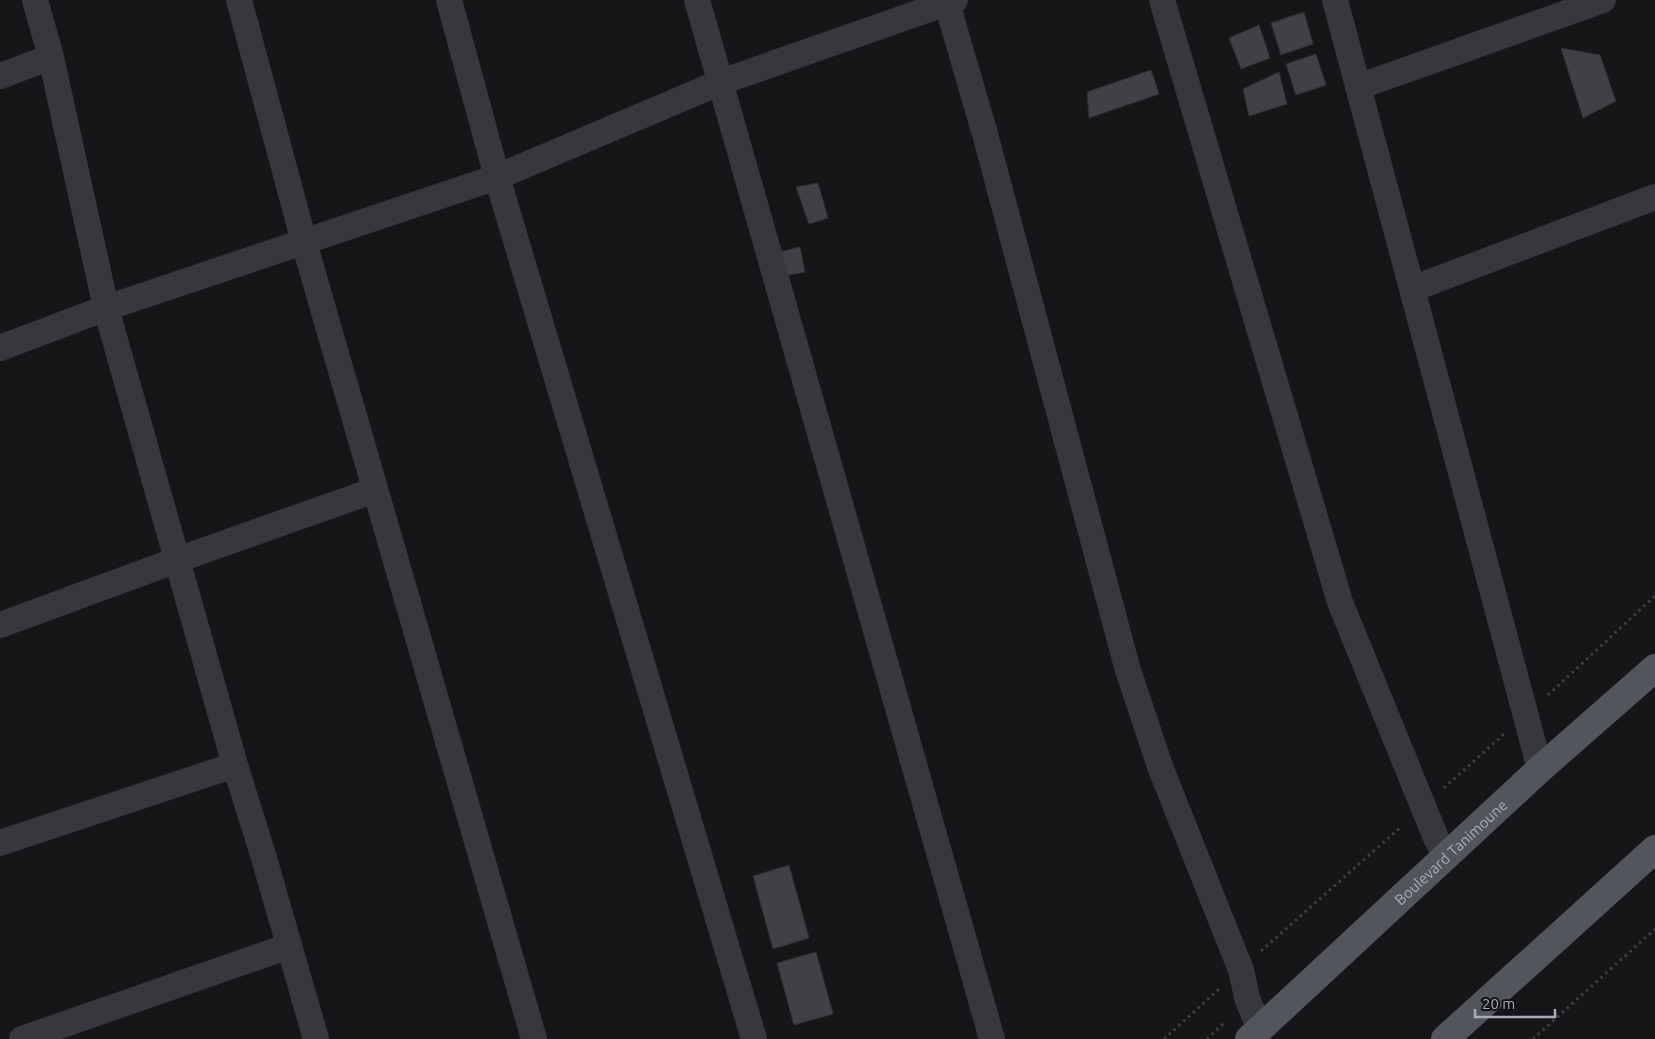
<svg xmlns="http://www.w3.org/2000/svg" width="1655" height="1039" font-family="Ubuntu,sans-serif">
<rect width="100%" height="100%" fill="#161618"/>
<!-- building -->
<path fill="#404145" stroke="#303034" d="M 1304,12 L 1313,44 L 1281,55 L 1271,23 Z
M 1259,25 L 1270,58 L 1241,69 L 1229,38 Z
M 1561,48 L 1600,55 L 1616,101 L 1583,118 Z
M 1316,54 L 1326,85 L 1296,95 L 1286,64 Z
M 1151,70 L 1159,94 L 1089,118 L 1087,92 Z
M 1279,72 L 1287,104 L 1249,116 L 1243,89 Z
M 818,183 L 828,218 L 809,224 L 796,187 Z
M 800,247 L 805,272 L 784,276 L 779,252 Z
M 789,865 L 809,938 L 773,949 L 753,876 Z
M 816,952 L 833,1014 L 794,1025 L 777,963 Z"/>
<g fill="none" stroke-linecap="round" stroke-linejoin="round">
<!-- path -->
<path stroke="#3d3f44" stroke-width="3" stroke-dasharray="2.5 4" stroke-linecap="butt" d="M 1548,695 L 1655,596
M 1444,788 L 1504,734
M 1261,951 L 1402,826
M 1164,1039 L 1219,989
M 1207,1039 L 1226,1021
M 1533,1039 L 1655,929"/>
<!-- minor -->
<path stroke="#37383d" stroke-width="26" d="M 35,0 L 51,57 L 106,308 L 235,765 L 264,858 L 316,1039
M 239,0 L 307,253 L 534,1039
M 449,0 L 497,177 L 754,1039
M 697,0 L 992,1039
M 946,0 L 985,134 L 1127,667 L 1161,769 L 1241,970 L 1248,1001 L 1260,1028
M 1162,0 L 1340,602 L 1436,838 L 1446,857
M 1335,0 L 1540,769
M 0,76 L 51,57
M 1358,87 L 1603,0
M 1412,289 L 1655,197
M 0,348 L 106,308 L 497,177 L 721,82 L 955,0
M 0,625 L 177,560 L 375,490
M 0,843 L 235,765
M 22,1039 L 289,946"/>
<!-- primary -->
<g stroke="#53555c" stroke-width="28">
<path id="s1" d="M 1249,1039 L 1540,769 L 1655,668"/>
<path d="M 1445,1039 L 1655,849"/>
</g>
</g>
<g text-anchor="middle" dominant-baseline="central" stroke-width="5" stroke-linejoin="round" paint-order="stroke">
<!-- street labels -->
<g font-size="15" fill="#a8adb8" stroke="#111113">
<text stroke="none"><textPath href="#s1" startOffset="275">Boulevard Tanimoune</textPath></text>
</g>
</g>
<!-- scale -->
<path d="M1475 1009v8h80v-8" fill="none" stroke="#a8adb8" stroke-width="2.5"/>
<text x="1482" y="1009" font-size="15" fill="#a8adb8" stroke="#111113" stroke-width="4" paint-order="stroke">20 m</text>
</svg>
